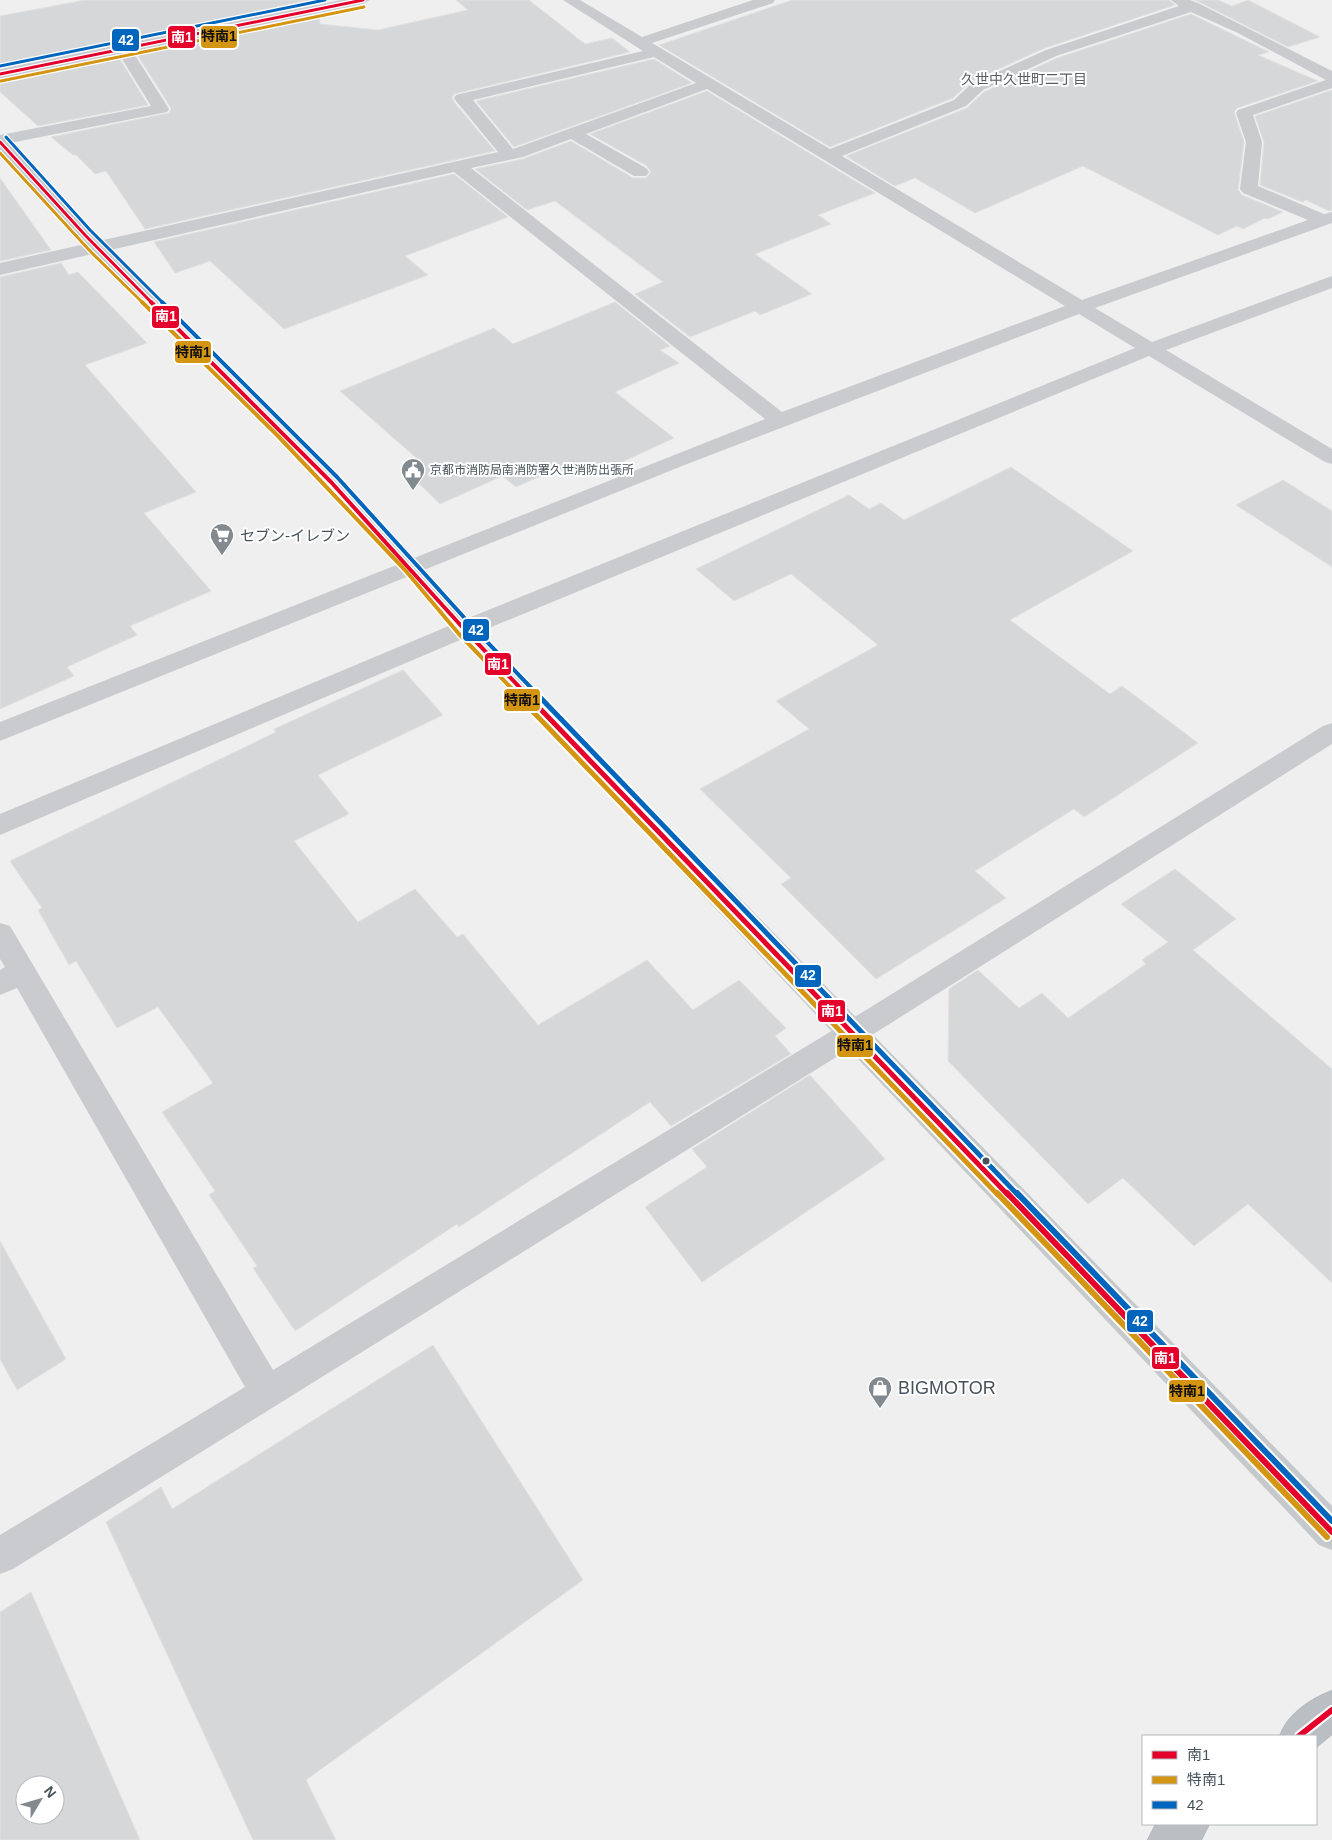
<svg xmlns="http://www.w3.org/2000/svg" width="1332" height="1840" font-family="Helvetica,'Noto Sans JP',sans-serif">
<rect width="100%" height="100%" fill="#f0efef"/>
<!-- building -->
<path fill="#d6d7d8" stroke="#e1e1e2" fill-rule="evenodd" d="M 85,0 L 318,0 L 318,3 L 0,67 L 0,16 Z
M 456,0 L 529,0 L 585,44 L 612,38 L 630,52 L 454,94 L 452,97 L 454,102 L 495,151 L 145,229 L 106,171 L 95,174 L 76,155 L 73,155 L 51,137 L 169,113 L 171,108 L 136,53 L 319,15 L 320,24 L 378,30 L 468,10 Z
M 792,0 L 1169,0 L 1175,5 L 1045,48 L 970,82 L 953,98 L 830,147 L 659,45 Z
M 1195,0 L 1218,0 L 1232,6 L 1248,0 L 1320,37 L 1288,47 Z
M 1191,14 L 1269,52 L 1258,55 L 1318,81 L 1237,108 L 1234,112 L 1244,142 L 1238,190 L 1242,195 L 1283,212 L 1268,219 L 1265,218 L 1243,229 L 1237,226 L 1218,235 L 1083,166 L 975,213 L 915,178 L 895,186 L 846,156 L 967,108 L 984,92 L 1057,58 Z
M 118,56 L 148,105 L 38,126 L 0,92 L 0,81 Z
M 654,59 L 692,83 L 514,147 L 476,101 Z
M 1332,90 L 1332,210 L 1329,211 L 1306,200 L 1302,202 L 1260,185 L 1264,142 L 1255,116 Z
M 707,91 L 875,193 L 818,215 L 831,224 L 755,254 L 812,294 L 760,315 L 755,311 L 690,337 L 635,294 L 663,282 L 555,201 L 527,210 L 475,169 L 523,159 L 571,141 L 633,178 L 646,178 L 651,172 L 647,166 L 590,134 Z
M 454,174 L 508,217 L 405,256 L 428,275 L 284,329 L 210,261 L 175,273 L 154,242 Z
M 0,178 L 51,250 L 0,261 Z
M 61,263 L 69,275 L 78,272 L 147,343 L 85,365 L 196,492 L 144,513 L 211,591 L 130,626 L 137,635 L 67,667 L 74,676 L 0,709 L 0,277 Z
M 615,302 L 670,346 L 660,350 L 679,363 L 615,392 L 674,438 L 590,477 L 577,466 L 564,472 L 559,468 L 516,487 L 502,476 L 440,504 L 404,469 L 421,462 L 340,391 L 494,328 L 513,344 Z
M 1011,467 L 1133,551 L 1010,620 L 1110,694 L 1122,686 L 1198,743 L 1084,817 L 1074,809 L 975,871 L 1006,898 L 876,979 L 781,884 L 791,878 L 700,789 L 809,729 L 776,701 L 878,645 L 791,574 L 734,601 L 696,569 L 849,495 L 869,509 L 881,503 L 904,520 Z
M 1283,480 L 1332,511 L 1332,567 L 1236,505 Z
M 403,670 L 443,715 L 318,775 L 349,814 L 294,841 L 358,922 L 415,889 L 457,937 L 463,934 L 538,1025 L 647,960 L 693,1010 L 739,980 L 786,1028 L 775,1036 L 791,1054 L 671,1126 L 650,1102 L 459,1227 L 457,1224 L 295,1331 L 253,1268 L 257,1266 L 209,1195 L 215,1191 L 162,1112 L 213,1083 L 158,1007 L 117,1028 L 76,961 L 69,965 L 38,910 L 42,908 L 10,861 L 276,732 L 274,729 Z
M 1175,869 L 1236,919 L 1193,950 L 1332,1069 L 1332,1283 L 1248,1204 L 1194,1246 L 1123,1178 L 1088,1204 L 948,1061 L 949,989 L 978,970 L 1019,1008 L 1042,993 L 1068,1018 L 1146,964 L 1142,960 L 1168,942 L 1121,904 Z
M 810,1075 L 885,1159 L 702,1282 L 645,1207 L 707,1167 L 692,1149 Z
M 0,1241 L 66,1359 L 17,1390 L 0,1359 Z
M 433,1345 L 583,1580 L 306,1780 L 336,1840 L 253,1840 L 106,1522 L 161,1487 L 172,1509 Z
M 31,1592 L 140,1840 L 0,1840 L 0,1612 ZM 25,1785 L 55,1785 L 55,1815 L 25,1815 Z"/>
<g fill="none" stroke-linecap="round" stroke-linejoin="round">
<!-- highway casing -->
<g stroke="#b4b9be" stroke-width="2">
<path id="highway" d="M 1332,1691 L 1332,1734 L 1316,1747 L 1316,1736 L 1280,1736 C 1287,1715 1311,1699 1332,1691 Z
M 1156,1824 L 1209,1824 L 1201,1840 L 1148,1840 Z"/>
</g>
<!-- minor -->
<path fill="#c9cbce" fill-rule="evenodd" d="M 341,0 L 370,0 L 363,4 L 133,52 L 169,109 L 167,112 L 0,145 L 0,135 L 151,106 L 119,54 L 0,79 L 0,69 Z
M 563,0 L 580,0 L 642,37 L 753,0 L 775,0 L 773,3 L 652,43 L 830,149 L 954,100 L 971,84 L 1046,50 L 1179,6 L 1171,0 L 1190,0 L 1198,3 L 1332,71 L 1332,88 L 1253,115 L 1262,142 L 1258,186 L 1324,214 L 1332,212 L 1332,223 L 1095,308 L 1152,342 L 1332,276 L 1332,288 L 1166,350 L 1332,449 L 1332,464 L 1325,462 L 1149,356 L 472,635 L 0,835 L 0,814 L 456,623 L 1135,348 L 1079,314 L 682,466 L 0,741 L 0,722 L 765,419 L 454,172 L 0,275 L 0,263 L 498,152 L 456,101 L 454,98 L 456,95 L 643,51 ZM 1191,12 L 1238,33 L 1326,80 L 1238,110 L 1236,113 L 1246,142 L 1240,189 L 1243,193 L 1308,220 L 1082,300 L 842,156 L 966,106 L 983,90 L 1056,56 ZM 654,57 L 696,83 L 513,149 L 473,100 ZM 707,89 L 1065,306 L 782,412 L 471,168 L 523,157 L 571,139 L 634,176 L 646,176 L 649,172 L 646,168 L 586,134 Z
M 1332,723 L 1332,744 L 891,1023 L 13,1569 L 0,1574 L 0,1535 L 245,1387 L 17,988 L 0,995 L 0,970 L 5,967 L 0,959 L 0,923 L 10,926 L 273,1370 L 871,1007 L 1323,726 Z"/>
<!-- major -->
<path fill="#c6c9cc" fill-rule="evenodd" d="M 0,137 L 6,138 C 38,174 70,210 103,244 C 228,370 359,488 472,623 L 1332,1506 L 1332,1550 L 1319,1545 L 456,635 L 403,570 L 275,434 L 90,251 L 0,152 Z"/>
<!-- highway -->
<use href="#highway" fill="#babfc4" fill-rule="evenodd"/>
<!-- bus-1-far3 casing -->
<g stroke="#fff" stroke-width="5.5">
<path id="bus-1-far3" d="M 0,74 L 363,0
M 0,142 L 85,235 L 152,303"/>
</g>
<!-- bus-1-far2 casing -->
<g stroke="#fff" stroke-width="7">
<path id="bus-1-far2" d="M 151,302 L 331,482 L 464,629 L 525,693"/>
</g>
<!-- bus-1-far1 casing -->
<g stroke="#fff" stroke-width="9">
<path id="bus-1-far1" d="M 524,692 L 1008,1195"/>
</g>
<!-- bus-1 casing -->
<g stroke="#fff" stroke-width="10">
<path id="bus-1" d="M 1007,1193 L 1332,1532
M 1299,1736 L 1332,1710"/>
</g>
<!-- bus-2-far3 casing -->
<g stroke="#fff" stroke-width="5.5">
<path id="bus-2-far3" d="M 1,81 L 364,7
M 0,153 L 91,252 L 143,303"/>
</g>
<!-- bus-2-far2 casing -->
<g stroke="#fff" stroke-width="7">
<path id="bus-2-far2" d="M 142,302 L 277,435 L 405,570 L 459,634 L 516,693"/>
</g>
<!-- bus-2-far1 casing -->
<g stroke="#fff" stroke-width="9">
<path id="bus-2-far1" d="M 514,692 L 998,1195"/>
</g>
<!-- bus-2 casing -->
<g stroke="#fff" stroke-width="10">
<path id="bus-2" d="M 997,1193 L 1327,1537"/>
</g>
<!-- bus-3-far3 casing -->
<g stroke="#fff" stroke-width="5.5">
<path id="bus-3-far3" d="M 0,66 L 325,0
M 6,137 L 90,230 L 163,303"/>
</g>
<!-- bus-3-far2 casing -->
<g stroke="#fff" stroke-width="7">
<path id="bus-3-far2" d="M 162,302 L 337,477 L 470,624 L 536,693"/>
</g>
<!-- bus-3-far1 casing -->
<g stroke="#fff" stroke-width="9">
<path id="bus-3-far1" d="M 535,692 L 1018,1195"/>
</g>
<!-- bus-3 casing -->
<g stroke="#fff" stroke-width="10">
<path id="bus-3" d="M 1017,1193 L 1332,1521"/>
</g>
<!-- bus-1-far3 -->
<use href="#bus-1-far3" stroke="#e4002b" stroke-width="3"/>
<!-- bus-1-far2 -->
<use href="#bus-1-far2" stroke="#e4002b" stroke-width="4"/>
<!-- bus-1-far1 -->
<use href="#bus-1-far1" stroke="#e4002b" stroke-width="5"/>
<!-- bus-1 -->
<use href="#bus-1" stroke="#e4002b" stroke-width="6"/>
<!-- bus-2-far3 -->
<use href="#bus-2-far3" stroke="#d49512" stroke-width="3"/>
<!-- bus-2-far2 -->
<use href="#bus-2-far2" stroke="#d49512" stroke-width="4"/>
<!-- bus-2-far1 -->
<use href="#bus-2-far1" stroke="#d49512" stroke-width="5"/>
<!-- bus-2 -->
<use href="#bus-2" stroke="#d49512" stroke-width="6"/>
<!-- bus-3-far3 -->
<use href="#bus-3-far3" stroke="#0065bd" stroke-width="3"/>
<!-- bus-3-far2 -->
<use href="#bus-3-far2" stroke="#0065bd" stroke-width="4"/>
<!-- bus-3-far1 -->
<use href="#bus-3-far1" stroke="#0065bd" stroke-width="5"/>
<!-- bus-3 -->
<use href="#bus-3" stroke="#0065bd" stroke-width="6"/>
</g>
<!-- icons -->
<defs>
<g id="civic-pin" transform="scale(1.25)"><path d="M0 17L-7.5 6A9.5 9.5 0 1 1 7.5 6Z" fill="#828a8f" stroke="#fff"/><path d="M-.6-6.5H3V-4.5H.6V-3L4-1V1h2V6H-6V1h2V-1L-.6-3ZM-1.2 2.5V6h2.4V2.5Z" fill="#fff"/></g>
<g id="supermarket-pin" transform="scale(1.25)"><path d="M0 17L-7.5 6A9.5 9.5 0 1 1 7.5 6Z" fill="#828a8f" stroke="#fff"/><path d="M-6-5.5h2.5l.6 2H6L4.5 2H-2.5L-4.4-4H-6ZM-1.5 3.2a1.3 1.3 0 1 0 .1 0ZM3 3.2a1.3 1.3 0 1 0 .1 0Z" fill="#fff"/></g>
<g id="shop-pin" transform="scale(1.25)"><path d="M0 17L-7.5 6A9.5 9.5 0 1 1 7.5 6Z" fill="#828a8f" stroke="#fff"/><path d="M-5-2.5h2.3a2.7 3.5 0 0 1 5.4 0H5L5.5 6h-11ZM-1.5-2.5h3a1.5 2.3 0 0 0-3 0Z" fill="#fff"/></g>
</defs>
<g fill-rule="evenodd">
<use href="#civic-pin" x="413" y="470"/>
<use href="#supermarket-pin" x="222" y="535"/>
<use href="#shop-pin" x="880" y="1388"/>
</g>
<!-- markers -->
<circle fill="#47535b" stroke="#fff" stroke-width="2" cx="986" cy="1161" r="4.5"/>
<g text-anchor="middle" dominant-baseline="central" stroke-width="4" stroke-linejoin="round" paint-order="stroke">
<!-- far-poi labels -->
<g font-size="12" fill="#47535b" stroke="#fff" text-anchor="start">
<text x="430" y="470">京都市消防局南消防署久世消防出張所</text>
</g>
<!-- far-neighbourhood labels -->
<g font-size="14" fill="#5b5f63" stroke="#fff">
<text x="1024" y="79">久世中久世町二丁目</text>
</g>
<!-- poi labels -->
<g font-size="15" fill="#47535b" stroke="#fff" text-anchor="start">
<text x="240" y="535">セブン-イレブン</text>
</g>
<!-- near-poi labels -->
<g font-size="18" fill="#47535b" stroke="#fff" text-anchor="start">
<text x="898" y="1388">BIGMOTOR</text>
</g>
</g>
<g stroke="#fff" stroke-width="2">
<rect x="200" y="25" width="38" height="24" rx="5" fill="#d49512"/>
<rect x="167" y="25" width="29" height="24" rx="5" fill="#e4002b"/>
<rect x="111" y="28" width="29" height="24" rx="5" fill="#0065bd"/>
<rect x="151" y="305" width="29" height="24" rx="5" fill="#e4002b"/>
<rect x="174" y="340" width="38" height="24" rx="5" fill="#d49512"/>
<rect x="462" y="618" width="28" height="24" rx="5" fill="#0065bd"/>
<rect x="484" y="652" width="28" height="24" rx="5" fill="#e4002b"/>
<rect x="503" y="688" width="38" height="24" rx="5" fill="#d49512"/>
<rect x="794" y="964" width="28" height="24" rx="5" fill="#0065bd"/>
<rect x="817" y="999" width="29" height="24" rx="5" fill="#e4002b"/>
<rect x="836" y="1034" width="38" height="24" rx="5" fill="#d49512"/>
<rect x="1126" y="1309" width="28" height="24" rx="5" fill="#0065bd"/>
<rect x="1151" y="1346" width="29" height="24" rx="5" fill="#e4002b"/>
<rect x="1168" y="1379" width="38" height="24" rx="5" fill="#d49512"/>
</g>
<g font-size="14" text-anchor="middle" font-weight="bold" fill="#fff">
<text x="182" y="42">南1</text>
<text x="126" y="45">42</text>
<text x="166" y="321">南1</text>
<text x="476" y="635">42</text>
<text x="498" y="669">南1</text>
<text x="808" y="980">42</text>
<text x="832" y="1016">南1</text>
<text x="1140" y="1326">42</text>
<text x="1165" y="1363">南1</text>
</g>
<g font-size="14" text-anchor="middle" font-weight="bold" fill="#111">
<text x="219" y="41">特南1</text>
<text x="193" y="357">特南1</text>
<text x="522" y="705">特南1</text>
<text x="855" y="1050">特南1</text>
<text x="1187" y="1396">特南1</text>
</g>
<!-- legend -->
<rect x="1142" y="1735" width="175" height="90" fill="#ffffff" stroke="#b5babd"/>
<rect x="1152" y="1751" width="25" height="8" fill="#e4002b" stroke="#b5babd"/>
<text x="1187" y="1760" font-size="15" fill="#47535b">南1</text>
<rect x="1152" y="1776" width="25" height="8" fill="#d49512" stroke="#b5babd"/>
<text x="1187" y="1785" font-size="15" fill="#47535b">特南1</text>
<rect x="1152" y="1801" width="25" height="8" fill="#0065bd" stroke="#b5babd"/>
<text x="1187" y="1810" font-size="15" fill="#47535b">42</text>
<!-- north arrow -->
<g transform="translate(40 1800) rotate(52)"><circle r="24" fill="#ffffff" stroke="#b5babd"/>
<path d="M0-4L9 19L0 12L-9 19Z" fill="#828a8f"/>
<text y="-8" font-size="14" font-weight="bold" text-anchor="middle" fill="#47535b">N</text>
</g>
</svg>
